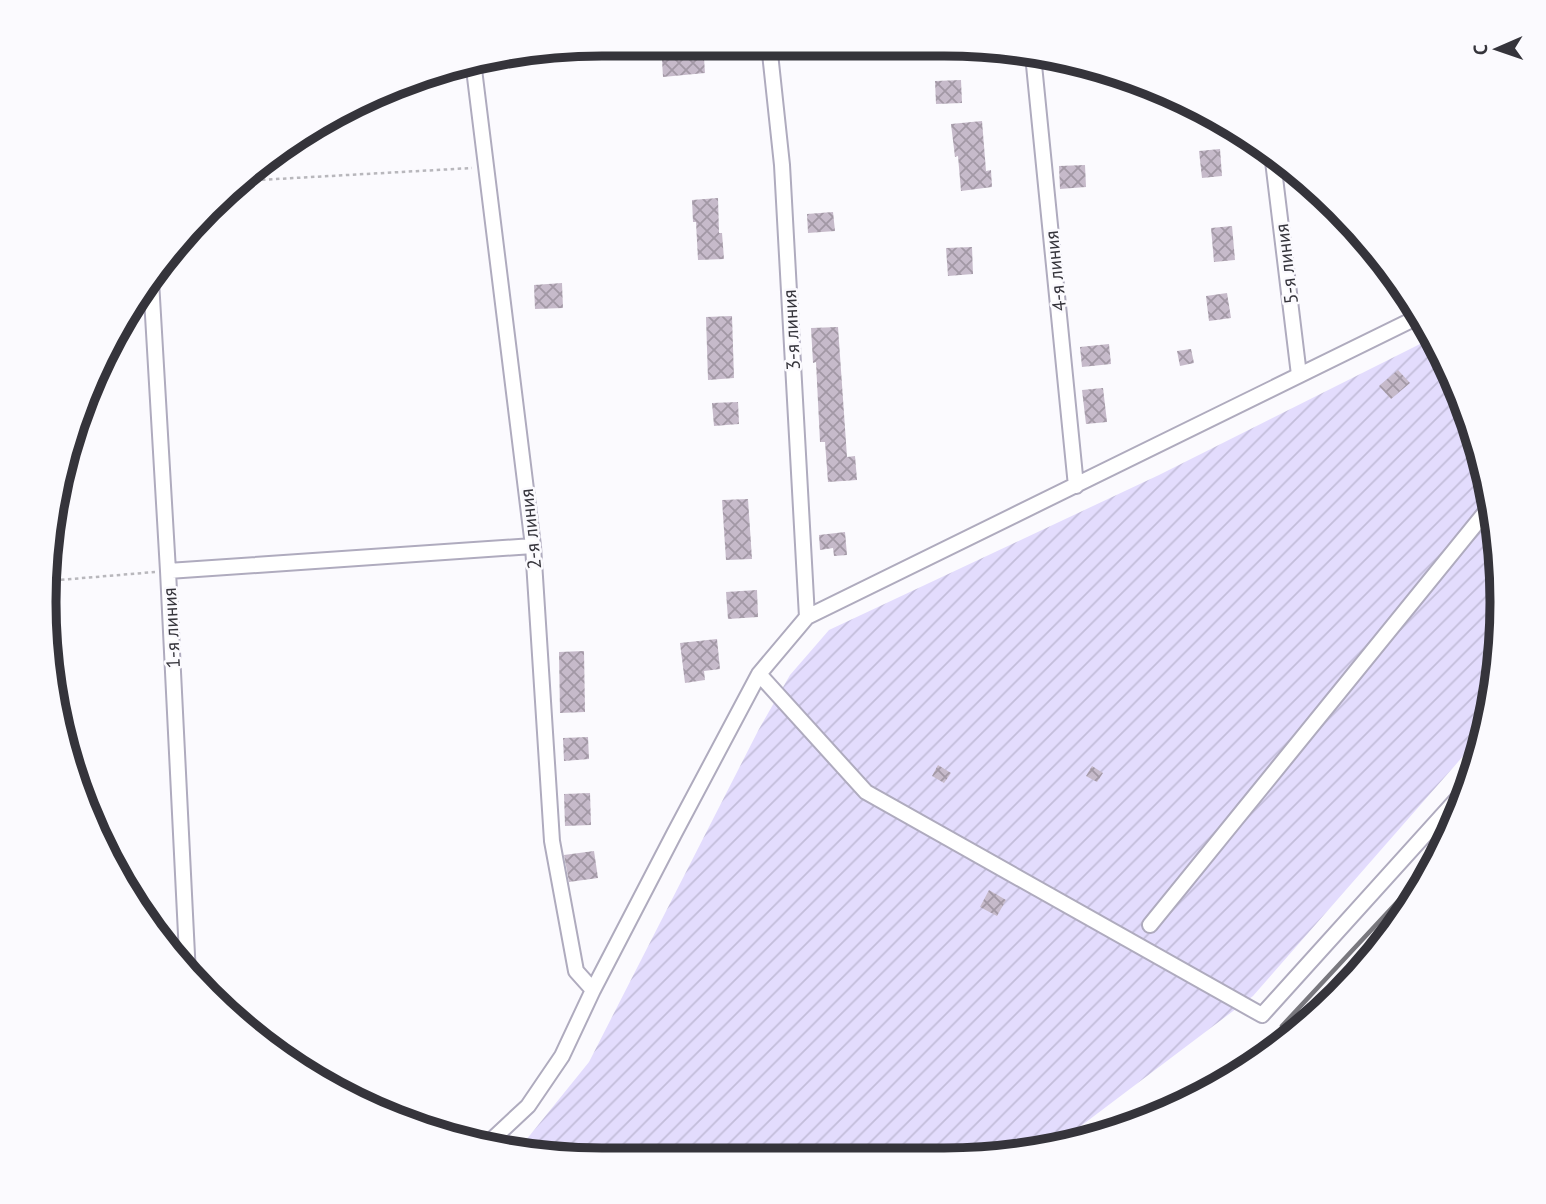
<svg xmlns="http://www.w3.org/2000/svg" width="1546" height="1204" font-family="'PT Sans',sans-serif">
<defs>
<pattern id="garden-furrows" width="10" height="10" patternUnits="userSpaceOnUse" patternTransform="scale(1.75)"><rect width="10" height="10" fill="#e3dcfd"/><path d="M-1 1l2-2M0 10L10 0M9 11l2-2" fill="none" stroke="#c3bdda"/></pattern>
<pattern id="building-cross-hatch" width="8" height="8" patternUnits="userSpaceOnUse" patternTransform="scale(1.75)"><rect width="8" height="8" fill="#c6baca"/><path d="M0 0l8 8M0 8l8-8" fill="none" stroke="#a298a5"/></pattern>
</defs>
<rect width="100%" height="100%" fill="#fbfafe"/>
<!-- garden -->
<path fill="url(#garden-furrows)" d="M 1434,337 L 1472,422 L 1497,529 L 1501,638 L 1486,730 L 1253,996 L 1057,1144 L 981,1159 L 518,1150 L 589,1062 L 759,729 L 790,675 L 829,630 L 1159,475 Z"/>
<!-- building -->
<path fill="url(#building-cross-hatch)" d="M 661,44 L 703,44 L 705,73 L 663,77 Z
M 968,45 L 987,46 L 988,56 L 969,58 Z
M 961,80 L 962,103 L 936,104 L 935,81 Z
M 982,121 L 986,171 L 991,170 L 992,187 L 961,191 L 958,156 L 955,157 L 951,124 Z
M 1220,149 L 1222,176 L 1202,178 L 1199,151 Z
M 1085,165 L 1086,187 L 1060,189 L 1059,166 Z
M 718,198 L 719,233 L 722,233 L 724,259 L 698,260 L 696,222 L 693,222 L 692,200 Z
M 833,212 L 835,231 L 808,233 L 807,214 Z
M 1232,226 L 1235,260 L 1214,262 L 1211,228 Z
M 972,247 L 973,274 L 948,276 L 946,248 Z
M 562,283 L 563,308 L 535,309 L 534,285 Z
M 1227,293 L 1231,318 L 1209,321 L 1206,296 Z
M 732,316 L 734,378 L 708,380 L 706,317 Z
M 838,327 L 847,457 L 855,456 L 857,480 L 828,482 L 825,442 L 820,442 L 816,362 L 813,363 L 811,328 Z
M 1109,344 L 1111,364 L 1082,367 L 1080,347 Z
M 1191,349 L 1194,363 L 1180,366 L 1177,351 Z
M 1398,370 L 1410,383 L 1391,399 L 1379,386 Z
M 1103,388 L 1107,422 L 1086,424 L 1082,390 Z
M 738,402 L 739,424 L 714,426 L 712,403 Z
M 748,499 L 752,559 L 726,560 L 722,500 Z
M 845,532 L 847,555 L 834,556 L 833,548 L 820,550 L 819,535 Z
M 757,590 L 758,617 L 728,619 L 726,592 Z
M 717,639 L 720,669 L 704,671 L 705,680 L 685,683 L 680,643 Z
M 584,651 L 585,712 L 560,713 L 559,652 Z
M 588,737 L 589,759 L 564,761 L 563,738 Z
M 938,765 L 951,773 L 944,783 L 932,776 Z
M 1092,766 L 1103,773 L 1097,782 L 1086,776 Z
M 590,793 L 591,825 L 565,826 L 564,794 Z
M 594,851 L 598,878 L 569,882 L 564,855 Z
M 989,890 L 1006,900 L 997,916 L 980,907 Z"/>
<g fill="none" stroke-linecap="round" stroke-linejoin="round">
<!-- minor casing -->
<g stroke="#afabbe" stroke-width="18">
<path id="minor" d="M 769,44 L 782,165 L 807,617
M 1033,55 L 1076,486
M 473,61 L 533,546 L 552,841 L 576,971 L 593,990
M 1272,153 L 1299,375
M 151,281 L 168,571 L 188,975
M 168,571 L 533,546
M 759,674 L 866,792 L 1262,1015 L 1468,787
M 1150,925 L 1492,504
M 484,1147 L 528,1106 L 562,1056 L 593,990 L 674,834 L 759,674 L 807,617 L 1422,315"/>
</g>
<!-- path -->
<path stroke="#b8b7bc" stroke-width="2.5" stroke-dasharray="3.5 3.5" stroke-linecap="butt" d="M 241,181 L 472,168
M 47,581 L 155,572"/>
<!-- minor -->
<use href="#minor" stroke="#fff" stroke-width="14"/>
<!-- rail -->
<path stroke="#79787e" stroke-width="4.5" d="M 1282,1026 L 1441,855
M 1283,1043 L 1360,957
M 1239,1074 L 1289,1020
M 1218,1088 L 1244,1064"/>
</g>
<g text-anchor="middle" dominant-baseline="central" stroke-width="5" stroke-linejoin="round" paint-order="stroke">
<!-- street labels -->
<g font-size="19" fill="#35343b" stroke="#fbfafe">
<text transform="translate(1286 264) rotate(-97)">5-я линия</text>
<text transform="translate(1055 271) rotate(-96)">4-я линия</text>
<text transform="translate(791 330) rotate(-93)">3-я линия</text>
<text transform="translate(530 529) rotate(-96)">2-я линия</text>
<text transform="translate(171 628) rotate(-93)">1-я линия</text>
</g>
</g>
<!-- crop -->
<path d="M0 0H1546V1204H0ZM602 56H944A546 546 0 0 1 1490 602V602A546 546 0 0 1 944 1148H602A546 546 0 0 1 56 602V602A546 546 0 0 1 602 56Z" fill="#fbfafe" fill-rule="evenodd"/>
<path fill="none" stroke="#35343b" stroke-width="9" d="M602 56H944A546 546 0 0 1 1490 602V602A546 546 0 0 1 944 1148H602A546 546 0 0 1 56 602V602A546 546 0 0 1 602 56Z"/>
<!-- north arrow -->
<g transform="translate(1497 49) rotate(268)" stroke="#fbfafe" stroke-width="5" paint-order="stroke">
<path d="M0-5L12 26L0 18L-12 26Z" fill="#35343b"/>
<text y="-10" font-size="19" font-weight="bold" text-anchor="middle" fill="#35343b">С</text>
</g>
</svg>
